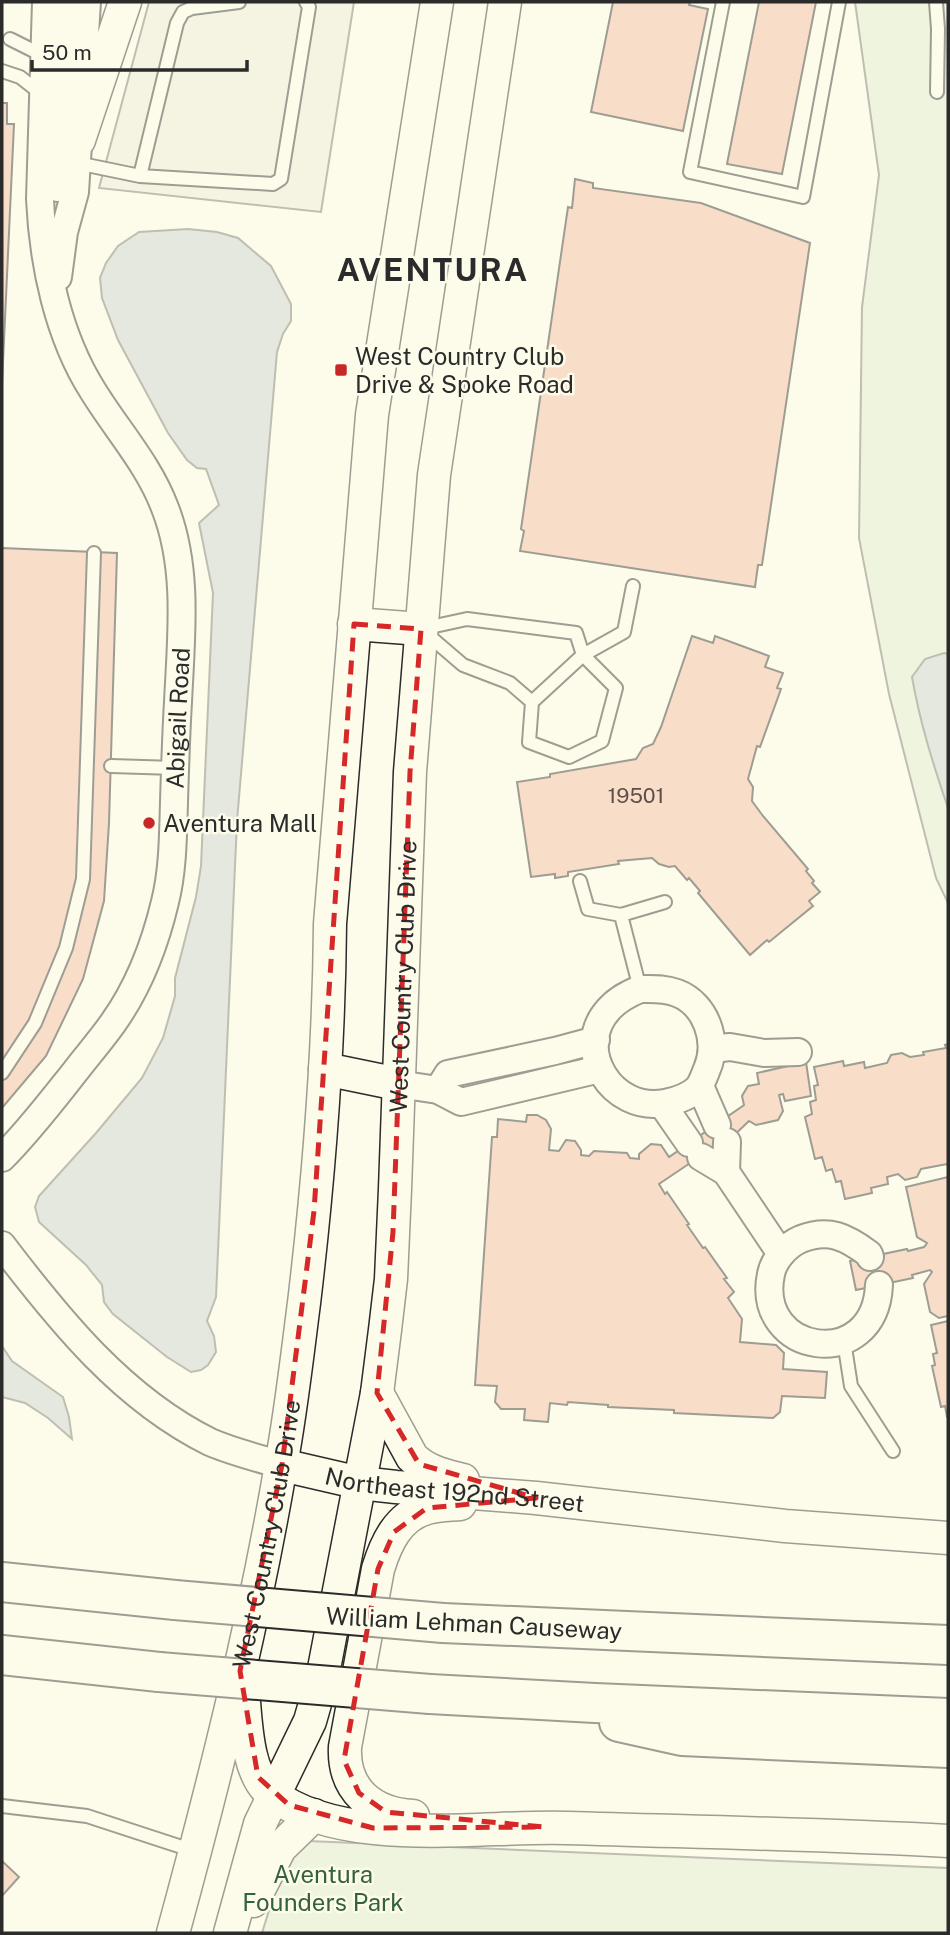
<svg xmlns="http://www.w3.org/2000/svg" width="950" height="1935" font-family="'Public Sans',sans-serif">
<rect width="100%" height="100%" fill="#fdfbea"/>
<!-- green -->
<path fill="#deebd1" stroke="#74746e" stroke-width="2" d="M 855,2 L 948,2 L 948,903 L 936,878 L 889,694 L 859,538 L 862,307 L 879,175 Z
M 308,1841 L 948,1868 L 948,1933 L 262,1933 L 283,1865 Z"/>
<!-- parking -->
<path fill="#eceadb" stroke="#74746e" stroke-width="2" d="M 149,2 L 354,2 L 321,212 L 99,188 Z"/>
<!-- water -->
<path fill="#c7d0d0" stroke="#74746e" stroke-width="2" d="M 188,229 L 217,232 L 238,238 L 271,266 L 291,304 L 291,321 L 283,334 L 277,352 L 237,821 L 216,1297 L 207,1321 L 214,1336 L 216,1352 L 208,1365 L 201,1370 L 191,1372 L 167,1357 L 113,1314 L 104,1302 L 102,1285 L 86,1265 L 39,1222 L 35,1207 L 39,1196 L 96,1133 L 142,1078 L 163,1038 L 175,996 L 175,978 L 196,897 L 201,866 L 213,593 L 199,523 L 219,505 L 206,469 L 197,468 L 187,460 L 168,433 L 118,340 L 102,298 L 100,278 L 106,263 L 118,246 L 139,232 Z
M 944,653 L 948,654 L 948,808 C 933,764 920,723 912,677 L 925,659 Z
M 2,1346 L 12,1361 L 63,1397 L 69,1417 L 72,1439 L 48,1418 L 25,1403 L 2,1397 Z"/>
<!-- building -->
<path fill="#f2b8a0" stroke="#2b2b2b" stroke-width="2" d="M 613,2 L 690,2 L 689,5 L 708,9 L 683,131 L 591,112 Z
M 759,2 L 816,2 L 782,174 L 727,164 Z
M 2,103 L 7,103 L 7,124 L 14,124 L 2,384 Z
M 575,179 L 593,183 L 593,188 L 701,203 L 810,243 L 762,565 L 758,565 L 755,587 L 520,551 L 524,531 L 521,529 L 568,207 L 572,208 Z
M 2,548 L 117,553 L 109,823 L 104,901 L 83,979 L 46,1056 L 2,1108 Z
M 692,636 L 713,643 L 715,636 L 769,656 L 765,667 L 783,673 L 777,688 L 781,689 L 760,747 L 757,746 L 748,779 L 753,787 L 752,801 L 763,816 L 808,869 L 806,871 L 814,881 L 812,883 L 820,892 L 809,901 L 813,906 L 769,942 L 767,940 L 750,955 L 698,893 L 700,891 L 689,878 L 687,880 L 675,866 L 669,867 L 659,864 L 652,858 L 618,861 L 619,864 L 568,872 L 568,876 L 555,878 L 555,874 L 531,877 L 517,782 L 550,777 L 550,774 L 636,759 L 643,748 L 653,744 L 661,727 Z
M 948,1044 L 948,1165 L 947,1164 L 921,1169 L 917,1177 L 905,1180 L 898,1174 L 887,1177 L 888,1184 L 871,1188 L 872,1193 L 845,1199 L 841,1181 L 836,1182 L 832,1169 L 826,1171 L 822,1157 L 815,1159 L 805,1117 L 812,1114 L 810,1102 L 816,1100 L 814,1086 L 818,1085 L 814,1067 L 843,1061 L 844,1066 L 864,1062 L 865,1068 L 887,1063 L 891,1055 L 902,1053 L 910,1057 L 924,1055 L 923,1052 L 946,1048 L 945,1045 Z
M 806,1062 L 811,1096 L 785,1101 L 783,1094 L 779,1095 L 783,1111 L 778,1120 L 756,1125 L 749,1121 L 727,1142 L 708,1151 L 659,1184 L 665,1194 L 667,1192 L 689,1224 L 687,1225 L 703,1248 L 705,1247 L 727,1278 L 724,1279 L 734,1292 L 728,1298 L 742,1319 L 740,1342 L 776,1345 L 784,1353 L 783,1369 L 827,1372 L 825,1398 L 782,1396 L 780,1412 L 773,1418 L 674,1413 L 674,1410 L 608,1407 L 608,1405 L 568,1402 L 567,1405 L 550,1403 L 548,1422 L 524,1420 L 525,1409 L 501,1409 L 495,1402 L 497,1386 L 475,1385 L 492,1137 L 497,1137 L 498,1119 L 526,1122 L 527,1115 L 537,1115 L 546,1120 L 551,1129 L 549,1150 L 559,1151 L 566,1140 L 575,1141 L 581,1150 L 581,1155 L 589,1156 L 594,1151 L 627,1153 L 630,1158 L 639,1159 L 639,1154 L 651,1144 L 661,1145 L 669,1157 L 744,1105 L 742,1096 L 748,1086 L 759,1084 L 757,1073 Z
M 948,1177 L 948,1316 L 939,1318 L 930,1312 L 924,1284 L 932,1272 L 930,1270 L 912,1275 L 913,1278 L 856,1290 L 850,1261 L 907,1249 L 908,1251 L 924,1247 L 927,1243 L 917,1237 L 906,1187 Z
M 948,1321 L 948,1417 L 947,1417 L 945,1406 L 941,1407 L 932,1366 L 935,1365 L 933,1354 L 937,1353 L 931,1325 Z
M 2,1861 L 19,1877 L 2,1896 Z"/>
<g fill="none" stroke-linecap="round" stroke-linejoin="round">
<!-- service casing -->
<g stroke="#2b2b2b" stroke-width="16">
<path id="service" d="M 723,2 L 690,172 L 803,197 L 839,2
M 936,2 L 938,29 L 937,92
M 10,39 L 44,56
M 2,71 L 20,77 L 43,95
M 77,163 L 140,176 L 273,184 L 281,179 L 309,7 L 306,2
M 140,176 L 177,23 L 183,12 L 192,8 L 239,2
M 467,619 L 576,633 L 583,655 L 532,702 L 510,683 L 463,665 L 421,629 Z
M 532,702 L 529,742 L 569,757 L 602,741 L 616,688 L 583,655 L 624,632 L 633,586
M 111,766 L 175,768
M 580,881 L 588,909 L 621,915 L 665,902
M 621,915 L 640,989
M 2,1073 L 35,1023 L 66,948 L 83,879 L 94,553
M 844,1341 L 851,1386 L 893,1451
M 2,1806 L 87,1816 L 194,1851"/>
</g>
<!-- minor casing -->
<g stroke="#2b2b2b" stroke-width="30">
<g id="minor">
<path d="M 58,188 L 67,2"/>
<path d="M 58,277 L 64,232 L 75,192 L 87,2"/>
<path d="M 640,989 C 653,989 664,988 677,993 C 706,1004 719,1041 707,1069 C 705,1074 702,1083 698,1088 C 690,1096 675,1101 665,1103 C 612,1113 572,1049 609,1009 C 618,999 628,994 640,989 Z"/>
<path d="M 712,1049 L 730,1047 L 764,1053 L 798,1052"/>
<path d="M 398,1084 L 438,1090 L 461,1102 L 600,1069"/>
<path d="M 700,1086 L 717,1125"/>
<path d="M 438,1090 L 448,1074 L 555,1051 L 596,1040"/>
<path d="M 662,1104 L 689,1143"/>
<path d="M 701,1157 L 726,1172 L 781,1254"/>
<path id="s1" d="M 2,1158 C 28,1132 51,1102 74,1073 C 87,1056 101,1040 113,1023 C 138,988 155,944 165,902 C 173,870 173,835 174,802 C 175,769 176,735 178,702 C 181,638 189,569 165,508 C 149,465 117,430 93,391 C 58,336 43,264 40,199 L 46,2"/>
<path d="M 726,1172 L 727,1142"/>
<path d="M 2,1245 C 60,1321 123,1399 210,1442 C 233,1452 258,1458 282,1465"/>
<path d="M 870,1257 L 869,1254 C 846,1237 829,1228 801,1239 C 787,1245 774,1259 771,1274 C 754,1355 875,1374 879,1285"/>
</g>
</g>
<!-- tertiary casing -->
<g stroke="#2b2b2b" stroke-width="35">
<g id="tertiary">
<path d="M 79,140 L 125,2"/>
<path d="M 354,624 L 421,629"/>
<path d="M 325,1069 L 398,1084"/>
<path d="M 377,1393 L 412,1457 C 427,1472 444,1475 463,1480"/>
<path id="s2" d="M 282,1465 L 360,1483 L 396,1487 L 536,1498 L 785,1526 L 948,1538"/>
<path d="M 243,1690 C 246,1720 246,1774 272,1794 C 344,1849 481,1825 567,1828 C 694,1832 821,1834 948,1841"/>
<path d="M 413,1816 C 372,1814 343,1790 345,1747 L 378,1569 C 386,1543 398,1516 427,1508 C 438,1505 449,1505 460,1504"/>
<path d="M 253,1901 L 280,1848 L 314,1815"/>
<path id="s3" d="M 173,1933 C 215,1779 254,1623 281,1465 C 291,1412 297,1357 304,1303 C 319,1177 329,1051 330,924 L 372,415 L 437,2"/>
<path id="s4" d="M 230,1933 L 260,1824 L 310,1721 L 322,1679 L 377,1393 L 385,1330 L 391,1279 L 395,1189 L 410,772 L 434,475 L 505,2"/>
</g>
</g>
<!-- motorway casing -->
<g stroke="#2b2b2b" stroke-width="42">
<path id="motorway" d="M 2,1582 L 175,1600
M 443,1623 L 948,1645
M 2,1655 L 159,1672
M 430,1694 L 595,1703 L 948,1718
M 619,1722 L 682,1736 L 948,1748"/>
</g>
<!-- service -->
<use href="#service" stroke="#fdfbea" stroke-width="12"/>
<!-- minor -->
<use href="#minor" stroke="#fdfbea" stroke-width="26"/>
<!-- tertiary -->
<use href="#tertiary" stroke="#fdfbea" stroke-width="32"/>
<!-- motorway -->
<use href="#motorway" stroke="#fdfbea" stroke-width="38"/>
<!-- motorway-bridge casing -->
<g stroke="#2b2b2b" stroke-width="42" stroke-linecap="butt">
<path id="motorway-bridge" d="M 175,1600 L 443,1623
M 159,1672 L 430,1694"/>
</g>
<!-- motorway-bridge -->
<use href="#motorway-bridge" stroke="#fdfbea" stroke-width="38"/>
</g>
<!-- marked area -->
<path d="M0 0H950V1935H0ZM 354,624 L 421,629 L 410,772 L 393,1232 L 377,1393 L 419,1464 L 536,1498 L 427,1508 L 394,1532 L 378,1569 L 344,1760 L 359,1793 L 386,1812 L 543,1827 L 373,1828 L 289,1805 L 258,1777 L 240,1671 L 282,1465 L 314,1211 Z" fill="#fdfbea" fill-opacity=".55" fill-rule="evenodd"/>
<path fill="none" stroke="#d62828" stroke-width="5" stroke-dasharray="14 9" stroke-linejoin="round" d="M 354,624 L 421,629 L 410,772 L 393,1232 L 377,1393 L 419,1464 L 536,1498 L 427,1508 L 394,1532 L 378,1569 L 344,1760 L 359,1793 L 386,1812 L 543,1827 L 373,1828 L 289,1805 L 258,1777 L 240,1671 L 282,1465 L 314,1211 Z"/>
<!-- markers -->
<g fill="#c62828" stroke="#fdfbea" stroke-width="2.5">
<rect x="334" y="363" width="14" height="14" rx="3.5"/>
<circle cx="149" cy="823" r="7"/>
</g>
<g text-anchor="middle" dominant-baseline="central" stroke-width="5" stroke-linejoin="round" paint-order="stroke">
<!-- number labels -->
<g font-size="21" fill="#5d4e48">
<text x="636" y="795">19501</text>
</g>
<!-- poi labels -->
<g font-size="24" fill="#2b2b2b" stroke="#fdfbea" text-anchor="start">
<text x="355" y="356">West Country Club<tspan x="355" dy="28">Drive &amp; Spoke Road</tspan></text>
<text x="163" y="823">Aventura Mall</text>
</g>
<!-- street labels -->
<g font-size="24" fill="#2b2b2b" stroke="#fdfbea">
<text stroke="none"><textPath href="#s1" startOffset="492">Abigail Road</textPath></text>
<text stroke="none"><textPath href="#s4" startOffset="980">West Country Club Drive</textPath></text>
<text stroke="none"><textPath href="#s2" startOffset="175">Northeast 192nd Street</textPath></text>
<text stroke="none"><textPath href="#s3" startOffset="410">West Country Club Drive</textPath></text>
<text transform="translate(474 1623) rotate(3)">William Lehman Causeway</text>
</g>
<!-- park labels -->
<g font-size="24" fill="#34623c" stroke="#fdfbea">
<text x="323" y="1874">Aventura<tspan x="323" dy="28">Founders Park</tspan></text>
</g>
<!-- district labels -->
<g font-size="32" font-weight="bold" letter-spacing="2" fill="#2b2b2b" stroke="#fdfbea">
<text x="433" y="269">AVENTURA</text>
</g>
</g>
<!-- border -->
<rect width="950" height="1935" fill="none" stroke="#2b2b2b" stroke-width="7"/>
<!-- scale -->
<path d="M32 60v10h215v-10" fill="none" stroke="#2b2b2b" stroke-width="3.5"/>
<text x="42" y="60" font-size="21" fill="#2b2b2b" stroke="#fdfbea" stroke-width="5" paint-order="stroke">50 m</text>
</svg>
